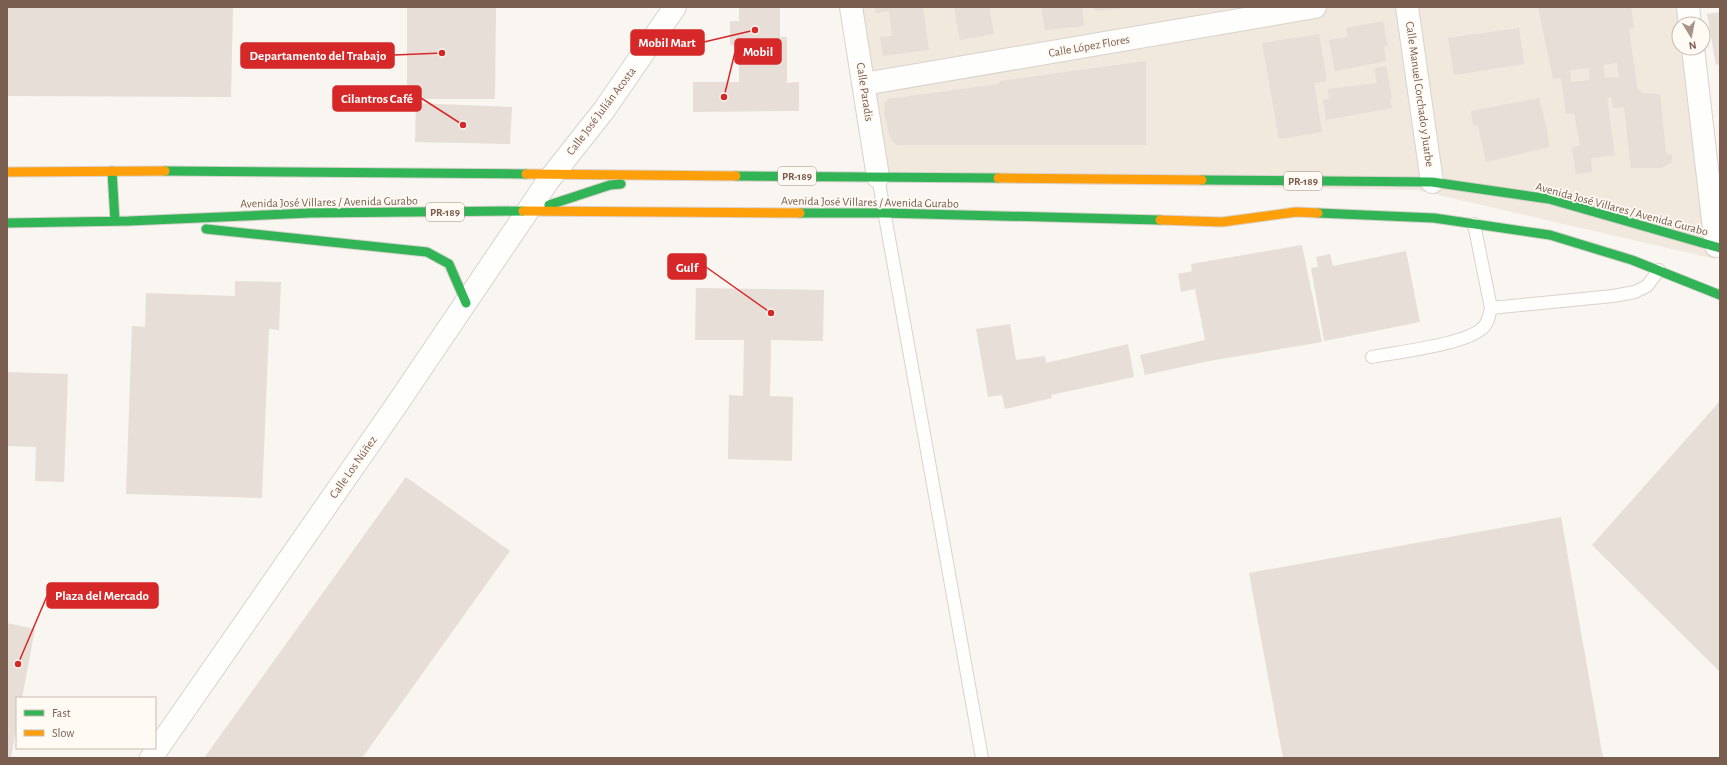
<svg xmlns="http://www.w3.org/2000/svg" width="1727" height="765" font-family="'Alegreya Sans',sans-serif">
<rect width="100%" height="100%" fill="#f9f5f0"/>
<!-- residential -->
<path fill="#f1e8de" d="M 854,7 L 1684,7 L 1679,24 L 1679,48 L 1690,48 L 1719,233 L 1715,259 L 1417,190 L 872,181 Z"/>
<!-- building -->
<path fill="#e6ded7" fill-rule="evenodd" d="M 7,7 L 233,7 L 231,97 L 7,96 Z
M 407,7 L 496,7 L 495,99 L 407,99 Z
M 875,7 L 923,7 L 929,50 L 883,56 L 880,37 L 892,36 L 889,11 L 876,13 Z
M 954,7 L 989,7 L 994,34 L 960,40 Z
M 1041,7 L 1082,7 L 1084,26 L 1045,30 Z
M 1094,7 L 1123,7 L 1124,8 L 1095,11 Z
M 1538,7 L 1631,7 L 1634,28 L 1629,29 L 1637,87 L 1641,93 L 1660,94 L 1666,153 L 1672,155 L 1672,162 L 1661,168 L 1631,168 L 1624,107 L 1613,108 L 1611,97 L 1607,98 L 1615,155 L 1591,158 L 1592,172 L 1576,174 L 1572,148 L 1580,145 L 1574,113 L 1566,114 L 1561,78 L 1553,79 ZM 1617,63 L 1619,77 L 1605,78 L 1603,65 ZM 1589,68 L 1590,80 L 1571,82 L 1570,70 Z
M 739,8 L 780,8 L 780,37 L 787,37 L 787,83 L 799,82 L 799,111 L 693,112 L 693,82 L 739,82 L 739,46 L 730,45 L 730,21 L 739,21 Z
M 1720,12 L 1720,64 L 1716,65 L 1707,14 Z
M 1383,21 L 1388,46 L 1384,47 L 1386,61 L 1335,71 L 1329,40 L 1348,37 L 1346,28 Z
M 1519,28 L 1524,64 L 1454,75 L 1448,38 Z
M 1319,34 L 1327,81 L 1314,83 L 1322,132 L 1279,139 L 1262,43 Z
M 1146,61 L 1146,145 L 897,145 L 893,142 L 889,134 L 884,112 L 885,102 L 888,99 L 999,84 L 1000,81 Z
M 1386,66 L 1392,98 L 1390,99 L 1392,108 L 1326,120 L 1323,100 L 1329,99 L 1328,89 L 1377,83 L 1374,68 Z
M 1539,98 L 1547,129 L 1549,147 L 1486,162 L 1478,126 L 1473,125 L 1471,111 Z
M 416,103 L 512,107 L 510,144 L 415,142 Z
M 1302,245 L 1322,342 L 1209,361 L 1145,375 L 1140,355 L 1205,340 L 1195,289 L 1181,292 L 1178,274 L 1192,271 L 1191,264 Z
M 1406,251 L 1420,322 L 1324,341 L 1311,268 L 1318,267 L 1316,257 L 1330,254 L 1333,266 Z
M 235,281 L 281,282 L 279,330 L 269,329 L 262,498 L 126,494 L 132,326 L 145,327 L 146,293 L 235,296 Z
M 696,288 L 824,290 L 823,341 L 771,340 L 770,396 L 793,397 L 792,461 L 728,459 L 729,395 L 743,396 L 744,340 L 695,340 Z
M 1010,324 L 1016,360 L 1045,356 L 1046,363 L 1128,344 L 1134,377 L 1051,395 L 1052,398 L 1005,409 L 1002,395 L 988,397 L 976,329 Z
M 7,372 L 68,374 L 64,482 L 35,481 L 36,447 L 7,446 Z
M 1720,401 L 1720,672 L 1592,545 Z
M 406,477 L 510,551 L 362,758 L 204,758 Z
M 1561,517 L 1603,758 L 1283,758 L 1249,573 Z
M 7,623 L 35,629 L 22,698 L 17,698 L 17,724 L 11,758 L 7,758 Z"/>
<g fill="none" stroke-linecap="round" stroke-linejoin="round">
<!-- lane casing -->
<g stroke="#d9d2cd" stroke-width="14">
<path id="lane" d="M 878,177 L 982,758
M 1474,224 L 1491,308 L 1613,296 L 1635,292 L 1647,286 L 1659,270
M 1372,357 C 1398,352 1460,345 1480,330 C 1488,325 1489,316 1491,308"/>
</g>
<!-- street casing -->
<g stroke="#d9d2cd" stroke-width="24">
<path id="street" d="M 851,7 L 878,177
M 1407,7 L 1432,182
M 1688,7 L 1690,24
M 1693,48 L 1716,246
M 864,84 L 1315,7
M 151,758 L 395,407 L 548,181 L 604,110 L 675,7"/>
</g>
<!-- fast casing -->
<g stroke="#dad1cc" stroke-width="11">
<path id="fast" d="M 112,171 L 115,221
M 165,171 L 526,174
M 736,176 L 998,178
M 1202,180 L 1432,182 L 1549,199 L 1720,248
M 549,205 L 610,185 L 621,184
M 800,213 L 884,213 L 1160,220
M 1318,213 L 1434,218 L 1550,235 L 1632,260 L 1720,295
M 7,223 L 129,221 L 310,213 L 523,211
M 206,229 L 427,252 L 449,264 L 466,303"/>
</g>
<!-- slow casing -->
<g stroke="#dad1cc" stroke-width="11">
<path id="slow" d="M 7,172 L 165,171
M 526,174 L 736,176
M 998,178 L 1202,180
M 523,211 L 800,213
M 1160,220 L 1222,222 L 1296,212 L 1318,213"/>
</g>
<!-- lane -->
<use href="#lane" stroke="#fefefd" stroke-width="12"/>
<!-- street -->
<use href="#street" stroke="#fefefd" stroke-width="22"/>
<!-- fast -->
<use href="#fast" stroke="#30b455" stroke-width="9"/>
<!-- slow -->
<use href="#slow" stroke="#ff9f0a" stroke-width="9"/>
</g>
<g text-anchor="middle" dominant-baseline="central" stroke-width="3.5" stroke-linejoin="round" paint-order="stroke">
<!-- shield labels -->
<g fill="#fffaf3" stroke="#a18c80" stroke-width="1">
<rect x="778" y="167" width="38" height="18" rx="3"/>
<rect x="1284" y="172" width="38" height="18" rx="3"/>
<rect x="426" y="203" width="38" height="18" rx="3"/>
</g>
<g font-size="11" font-weight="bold" fill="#795d4e">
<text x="797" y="176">PR-189</text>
<text x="1303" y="181">PR-189</text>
<text x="445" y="212">PR-189</text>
</g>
<!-- street labels -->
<g font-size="12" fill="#795d4e" stroke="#fffaf3">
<text transform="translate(1089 46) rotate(-10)">Calle López Flores</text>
<text transform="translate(865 92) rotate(81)">Calle Paradis</text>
<text transform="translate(1420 94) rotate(82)">Calle Manuel Corchado y Juarbe</text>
<text transform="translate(601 111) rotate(-53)">Calle José Julián Acosta</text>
<text transform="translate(329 202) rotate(-1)">Avenida José Villares / Avenida Gurabo</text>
<text transform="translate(870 202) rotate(1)">Avenida José Villares / Avenida Gurabo</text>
<text transform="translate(1622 209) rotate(15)">Avenida José Villares / Avenida Gurabo</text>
<text transform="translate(353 467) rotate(-55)">Calle Los Núñez</text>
</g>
</g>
<!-- callouts -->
<path fill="none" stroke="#d62828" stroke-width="1.5" d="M755 30L704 42M724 97L735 52M442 53L394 55M463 125L421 98M771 313L706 267M18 664L47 596"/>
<g fill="#d62828" stroke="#fffaf3" stroke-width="1.5">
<circle cx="755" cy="30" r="4"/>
<circle cx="724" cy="97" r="4"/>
<circle cx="442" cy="53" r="4"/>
<circle cx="463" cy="125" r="4"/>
<circle cx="771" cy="313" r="4"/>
<circle cx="18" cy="664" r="4"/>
</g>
<g fill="#d62828" stroke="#d62828" stroke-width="1.5">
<rect x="631" y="30" width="73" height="25" rx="4"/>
<rect x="735" y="39" width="46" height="25" rx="4"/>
<rect x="241" y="43" width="153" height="25" rx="4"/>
<rect x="333" y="86" width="88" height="25" rx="4"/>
<rect x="668" y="254" width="38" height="25" rx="4"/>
<rect x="47" y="583" width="111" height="25" rx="4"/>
</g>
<g font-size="13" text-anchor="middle" font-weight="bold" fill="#fff">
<text x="667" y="47">Mobil Mart</text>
<text x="758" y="56">Mobil</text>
<text x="318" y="60">Departamento del Trabajo</text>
<text x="377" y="103">Cilantros Café</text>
<text x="687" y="272">Gulf</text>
<text x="102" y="600">Plaza del Mercado</text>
</g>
<!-- border -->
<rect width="1727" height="765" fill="none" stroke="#795d4e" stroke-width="16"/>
<!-- legend -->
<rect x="16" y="697" width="140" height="52" fill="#fffaf3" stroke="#c9bbb1"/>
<rect x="24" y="710" width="20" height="6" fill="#30b455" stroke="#c9bbb1"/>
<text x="52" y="717" font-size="12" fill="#795d4e">Fast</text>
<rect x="24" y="730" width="20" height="6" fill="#ff9f0a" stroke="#c9bbb1"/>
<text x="52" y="737" font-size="12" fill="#795d4e">Slow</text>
<!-- north arrow -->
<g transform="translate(1691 36) rotate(170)"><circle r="19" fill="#fffaf3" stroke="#c9bbb1"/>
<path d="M0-3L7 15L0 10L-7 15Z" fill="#a69287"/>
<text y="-6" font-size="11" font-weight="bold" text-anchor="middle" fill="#795d4e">N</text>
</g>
</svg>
